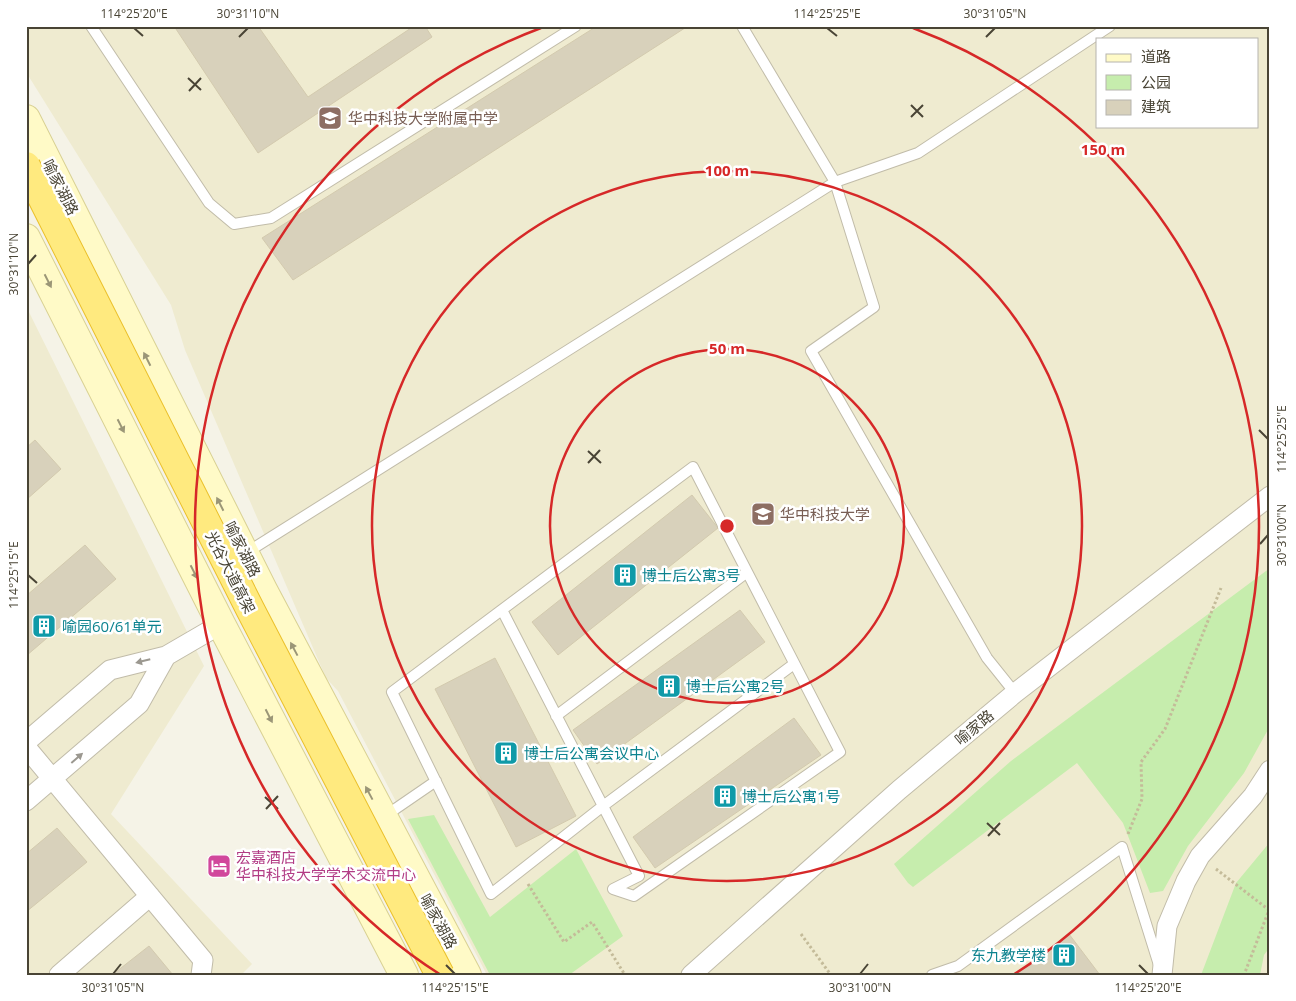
<svg xmlns="http://www.w3.org/2000/svg" width="1296" height="1001" font-family="'Open Sans','Noto Sans SC',sans-serif">
<rect width="100%" height="100%" fill="#f5f3e7"/>
<!-- education -->
<path fill="#efebd0" fill-rule="evenodd" d="M 26,26 L 1270,26 L 1270,975 L 487,975 L 338,691 L 326,678 L 185,350 L 171,305 L 26,72 ZM 1097,39 L 1257,39 L 1257,126 L 1097,126 Z
M 26,306 L 204,666 L 111,814 L 252,964 L 241,975 L 26,975 Z"/>
<!-- green -->
<path fill="#c6edad" d="M 1270,568 L 1270,726 L 1244,773 L 1188,846 L 1163,891 L 1150,893 L 1123,823 L 1077,763 L 913,887 L 908,883 L 894,864 L 1011,761 Z
M 434,815 L 490,917 L 576,849 L 623,936 L 569,975 L 490,975 L 408,819 Z
M 1270,842 L 1270,947 L 1264,955 L 1260,975 L 1201,975 L 1236,883 Z"/>
<!-- building -->
<path fill="#d8d1bb" stroke="#d3caae" d="M 174,26 L 258,26 L 308,97 L 414,26 L 425,26 L 432,37 L 258,153 Z
M 597,26 L 688,26 L 293,280 L 262,238 Z
M 35,440 L 61,469 L 26,500 L 26,448 Z
M 692,495 L 718,528 L 558,655 L 532,622 Z
M 85,545 L 116,579 L 26,656 L 26,596 Z
M 740,610 L 765,642 L 597,764 L 573,730 Z
M 495,658 L 576,816 L 516,847 L 435,689 Z
M 794,718 L 821,755 L 655,868 L 633,837 Z
M 57,828 L 87,862 L 26,912 L 26,854 Z
M 1069,934 L 1100,975 L 1016,975 Z
M 149,946 L 173,975 L 112,975 Z"/>
<g fill="none" stroke-linecap="round" stroke-linejoin="round">
<!-- service casing -->
<g stroke="#c1bca9" stroke-width="12">
<path id="service" d="M 91,26 L 209,203 L 234,224 L 271,218 L 576,26
M 742,26 L 835,182 L 874,307 L 811,351 L 987,658 L 1015,693
M 246,553 L 835,182 L 918,153 L 1110,26
M 502,610 C 548,699 593,788 639,876 L 613,889 L 634,896 L 840,752 L 693,467 L 392,692 L 491,894 L 603,806 L 794,664
M 556,716 L 746,573
M 385,816 L 436,781
M 932,975 L 958,966 L 1122,847 L 1159,965"/>
</g>
<!-- minor casing -->
<g stroke="#c1bca9" stroke-width="21">
<path id="minor" d="M 166,656 L 221,624
M 26,742 L 110,670 L 166,656 L 139,704 L 26,801
M 26,747 L 203,960 L 201,975
M 59,975 L 150,896
M 691,975 L 899,790 L 1015,693 L 1270,496
M 1162,975 L 1167,926 L 1186,881 L 1200,856 L 1253,796 L 1270,770"/>
</g>
<!-- secondary casing -->
<g stroke="#d9d193" stroke-width="30">
<path id="secondary" d="M 26,119 L 263,590 L 467,975
M 26,238 L 221,624 L 404,975"/>
</g>
<!-- path -->
<path stroke="#c4bb99" stroke-width="3" stroke-dasharray="2.5 2.5" stroke-linecap="butt" d="M 1128,834 L 1142,799 L 1141,762 L 1165,729 L 1221,588
M 1216,869 L 1269,910 L 1244,975
M 528,884 L 564,942 L 592,922 L 625,975
M 801,934 L 831,975"/>
<!-- service -->
<use href="#service" stroke="#fff" stroke-width="10"/>
<!-- minor -->
<use href="#minor" stroke="#fff" stroke-width="19"/>
<!-- secondary -->
<use href="#secondary" stroke="#fffac7" stroke-width="28"/>
<!-- trunk-bridge casing -->
<g stroke="#ebc02b" stroke-width="30" stroke-linecap="butt">
<path id="trunk-bridge" d="M 26,166 L 250,609 L 440,975"/>
</g>
<!-- trunk-bridge -->
<use href="#trunk-bridge" stroke="#ffea7f" stroke-width="28"/>
</g>
<!-- one-way arrows -->
<defs><path id="oneway-solid" d="M-6-.8H1V-3.2L6.5 0L1 3.2V.8H-6Z" transform="scale(1.25)"/></defs>
<g fill="#9b9677">
<use href="#oneway-solid" transform="translate(48 281) rotate(63)"/>
<use href="#oneway-solid" transform="translate(147 359) rotate(-117)"/>
<use href="#oneway-solid" transform="translate(121 426) rotate(63)"/>
<use href="#oneway-solid" transform="translate(220 504) rotate(-117)"/>
<use href="#oneway-solid" transform="translate(194 572) rotate(63)"/>
<use href="#oneway-solid" transform="translate(294 649) rotate(-118)"/>
<use href="#oneway-solid" transform="translate(269 716) rotate(63)"/>
<use href="#oneway-solid" transform="translate(369 793) rotate(-118)"/>
</g>
<g fill="#9b9890">
<use href="#oneway-solid" transform="translate(143 661) rotate(166)"/>
<use href="#oneway-solid" transform="translate(77 758) rotate(-41)"/>
</g>
<!-- ticks -->
<path fill="none" stroke="#494435" stroke-width="2" d="M 134,28 L 143,36M 827,28 L 837,36M 239,37 L 248,28M 986,37 L 995,28M 188,78 L 201,90M 189,91 L 201,78M 911,105 L 923,117M 911,117 L 923,105M 28,264 L 36,255M 1259,430 L 1268,439M 588,451 L 601,463M 588,463 L 600,450M 1260,544 L 1268,535M 28,575 L 37,583M 265,797 L 278,809M 266,809 L 278,796M 987,823 L 1000,835M 988,836 L 1000,823M 446,965 L 455,974M 1139,965 L 1148,974M 113,974 L 121,964M 860,974 L 868,964"/>
<!-- distance rings -->
<g fill="none" stroke="#d62828" stroke-width="2.5">
<circle cx="727" cy="526" r="177"/>
<circle cx="727" cy="526" r="355"/>
<path d="M441 975A532 532 0 0 1 541 28M913 28A532 532 0 0 1 1013 975"/>
</g>
<!-- icons -->
<defs>
<g id="school-square" transform="scale(1.25)"><rect x="-9" y="-9" width="18" height="18" rx="4" fill="#8d6e63" stroke="#fff"/><path d="M0-5L7-2L0 1L-7-2ZM-4 1L0 2.5L4 1V4Q0 6-4 4Z" fill="#fff"/></g>
<g id="university-square" transform="scale(1.25)"><rect x="-9" y="-9" width="18" height="18" rx="4" fill="#8d6e63" stroke="#fff"/><path d="M0-5L7-2L0 1L-7-2ZM-4 1L0 2.5L4 1V4Q0 6-4 4Z" fill="#fff"/></g>
<g id="building-square" transform="scale(1.25)"><rect x="-9" y="-9" width="18" height="18" rx="4" fill="#0f9aa8" stroke="#fff"/><path d="M-4-6H4V6H1V3H-1V6H-4ZM-2.5-4.3h1.7v1.8h-1.7ZM.8-4.3h1.7v1.8H.8ZM-2.5-1h1.7V.8h-1.7ZM.8-1h1.7V.8H.8Z" fill="#fff"/></g>
<g id="hotel-square" transform="scale(1.25)"><rect x="-9" y="-9" width="18" height="18" rx="4" fill="#d1479c" stroke="#fff"/><path d="M-6-4.5h1.5V1H6V5H4.5V3h-9V5H-6ZM-4 0a1.8 1.8 0 1 1 3.6 0ZM.5 0V-2.5h3Q6-2.5 6 0Z" fill="#fff"/></g>
</defs>
<g fill-rule="evenodd">
<use href="#school-square" x="330" y="118"/>
<use href="#university-square" x="763" y="514"/>
<use href="#building-square" x="625" y="575"/>
<use href="#building-square" x="44" y="626"/>
<use href="#building-square" x="669" y="686"/>
<use href="#building-square" x="506" y="753"/>
<use href="#building-square" x="725" y="796"/>
<use href="#hotel-square" x="219" y="866"/>
<use href="#building-square" x="1064" y="955"/>
</g>
<g text-anchor="middle" dominant-baseline="central" stroke-width="5" stroke-linejoin="round" paint-order="stroke">
<!-- education labels -->
<g font-size="15" fill="#785e54" stroke="#fff" text-anchor="start">
<text x="348" y="118">华中科技大学附属中学</text>
<text x="780" y="514">华中科技大学</text>
</g>
<!-- street labels -->
<g font-size="15" fill="#494435" stroke="#fff">
<text transform="translate(61 187) rotate(63)">喻家湖路</text>
<text transform="translate(243 549) rotate(63)">喻家湖路</text>
<text transform="translate(231 572) rotate(63)">光谷大道高架</text>
<text transform="translate(974 727) rotate(-40)">喻家路</text>
<text transform="translate(439 921) rotate(61)">喻家湖路</text>
</g>
<!-- culture labels -->
<g font-size="15" fill="#0d838f" stroke="#fff" text-anchor="start">
<text x="642" y="575">博士后公寓3号</text>
<text x="62" y="626">喻园60/61单元</text>
<text x="686" y="686">博士后公寓2号</text>
<text x="524" y="753">博士后公寓会议中心</text>
<text x="742" y="796">博士后公寓1号</text>
<text x="1046" y="955" text-anchor="end">东九教学楼</text>
</g>
<!-- hotel labels -->
<g font-size="15" fill="#b23c85" stroke="#fff" text-anchor="start">
<text x="236" y="857">宏嘉酒店<tspan x="236" dy="17">华中科技大学学术交流中心</tspan></text>
</g>
</g>
<circle cx="727" cy="526" r="8" fill="#d62828" stroke="#fff" stroke-width="2.5"/>
<g font-size="15" text-anchor="middle" font-weight="bold" fill="#d62828" stroke="#fff" stroke-width="5" stroke-linejoin="round" paint-order="stroke">
<text x="1103" y="155">150 m</text>
<text x="727" y="176">100 m</text>
<text x="727" y="354">50 m</text>
</g>
<!-- border -->
<rect width="1296" height="1001" fill="none" stroke="#ffffff" stroke-width="55"/>
<!-- legend -->
<rect x="1096" y="38" width="162" height="90" fill="#ffffff" stroke="#b6b4ae"/>
<rect x="1106" y="54" width="25" height="8" fill="#fffac7" stroke="#b6b4ae"/>
<text x="1141" y="62" font-size="15" fill="#494435">道路</text>
<rect x="1106" y="75" width="25" height="15" fill="#c6edad" stroke="#b6b4ae"/>
<text x="1141" y="88" font-size="15" fill="#494435">公园</text>
<rect x="1106" y="100" width="25" height="15" fill="#d8d1bb" stroke="#b6b4ae"/>
<text x="1141" y="112" font-size="15" fill="#494435">建筑</text>
<rect x="28" y="28" width="1240" height="946" fill="none" stroke="#494435" stroke-width="2"/>
<g font-size="12" text-anchor="middle" fill="#494435">
<text x="134" y="18">114°25'20"E</text>
<text x="248" y="18">30°31'10"N</text>
<text x="827" y="18">114°25'25"E</text>
<text x="995" y="18">30°31'05"N</text>
<text transform="translate(14 264) rotate(-90)" y="4">30°31'10"N</text>
<text transform="translate(1282 439) rotate(-90)" y="4">114°25'25"E</text>
<text transform="translate(1282 535) rotate(-90)" y="4">30°31'00"N</text>
<text transform="translate(14 575) rotate(-90)" y="4">114°25'15"E</text>
<text x="113" y="992">30°31'05"N</text>
<text x="455" y="992">114°25'15"E</text>
<text x="860" y="992">30°31'00"N</text>
<text x="1148" y="992">114°25'20"E</text>
</g>
</svg>
